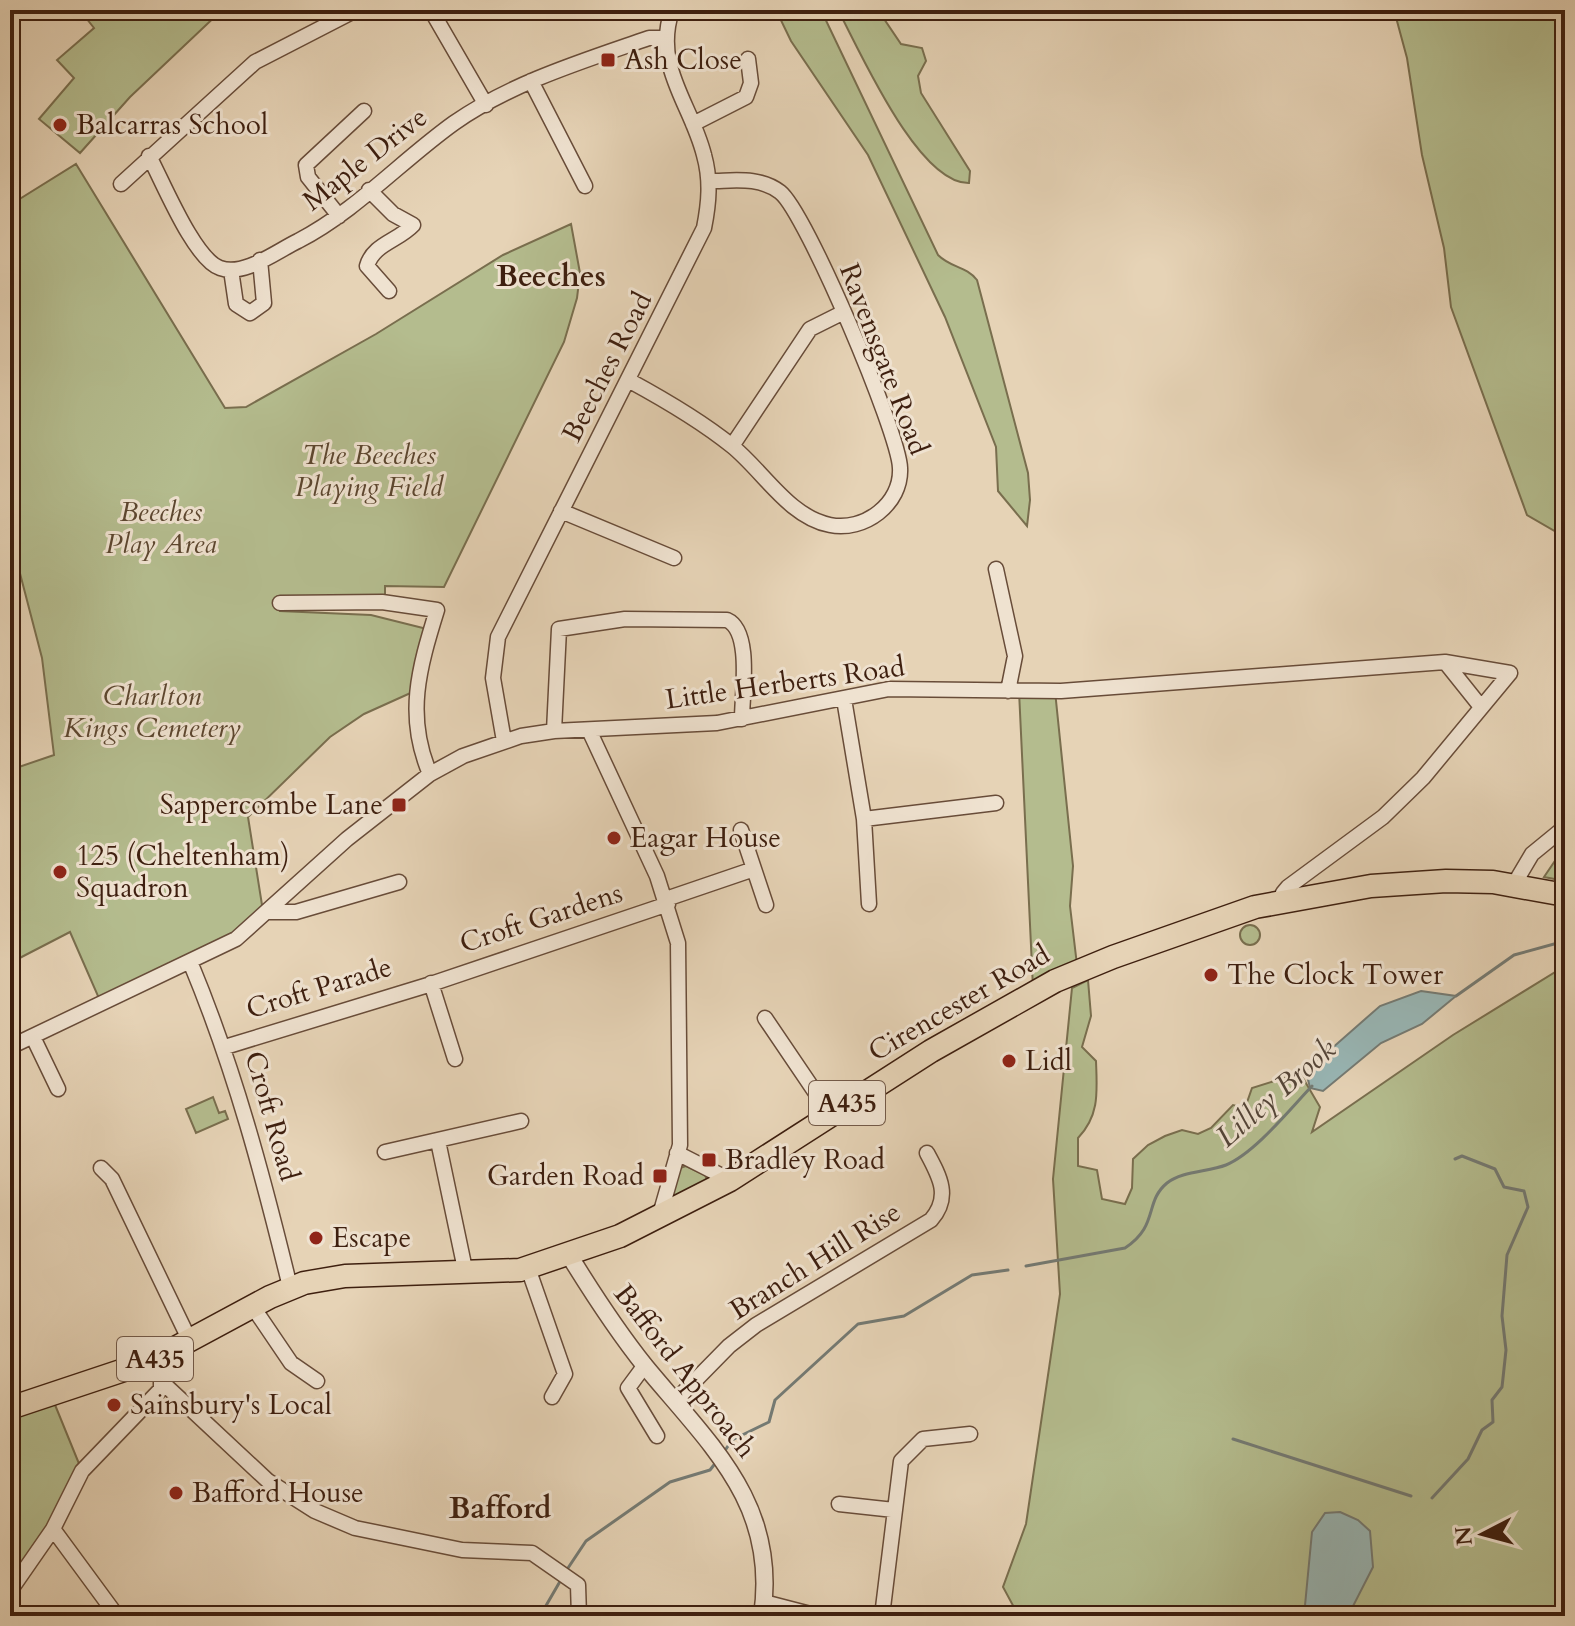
<svg xmlns="http://www.w3.org/2000/svg" width="1575" height="1626" font-family="Cardo,serif">
<rect width="100%" height="100%" fill="#e6d3b6"/>
<filter id="stains"><feTurbulence type="fractalNoise" baseFrequency=".0025" numOctaves="4"/><feColorMatrix values="0 0 0 0 .2 0 0 0 0 .09 0 0 0 0 .02 0 0 0 .5 -.17"/></filter>
<radialGradient id="worn" r=".72"><stop offset=".6" stop-color="#630" stop-opacity="0"/><stop offset="1" stop-color="#630" stop-opacity=".3"/></radialGradient>
<!-- green -->
<path fill="#b4bc8e" stroke="#796e4e" stroke-width="2" d="M 66,10 L 222,10 L 130,97 L 80,153 L 39,119 L 74,78 L 57,60 L 94,28 L 82,13 L 74,19 Z
M 776,10 L 821,10 L 938,255 C 951,268 966,266 977,280 L 1028,473 L 1030,500 L 1027,526 L 998,491 L 996,447 L 945,317 L 868,155 L 791,41 Z
M 838,10 L 878,10 L 901,44 L 922,48 L 926,61 L 918,76 L 921,93 L 970,171 L 969,183 C 918,184 860,51 838,10 Z
M 1394,10 L 1565,10 L 1565,537 L 1527,515 L 1451,307 L 1444,248 L 1422,155 L 1407,58 Z
M 76,164 L 225,408 L 246,407 L 376,334 L 503,255 L 571,224 L 580,273 L 577,298 L 564,342 L 444,587 L 385,586 L 385,595 L 280,597 L 280,611 L 371,615 L 427,629 L 415,691 L 364,714 L 330,737 L 248,817 L 262,905 L 269,912 L 236,939 L 101,1003 L 70,932 L 10,963 L 10,770 L 54,755 L 42,658 L 10,535 L 10,205 Z
M 1019,691 L 1055,691 L 1073,866 L 1070,906 L 1077,965 L 1033,988 Z
M 1565,846 L 1565,881 L 1544,877 Z
M1240 935a10 10 0 1 1 20 0a10 10 0 1 1-20 0Z
M 1565,966 L 1565,1616 L 1011,1616 L 1016,1611 L 1003,1587 L 1026,1524 L 1060,1294 L 1053,1179 L 1072,988 L 1088,980 L 1091,1016 L 1082,1047 L 1096,1061 C 1097,1091 1100,1115 1078,1138 L 1078,1166 L 1097,1170 L 1102,1199 L 1125,1204 L 1132,1188 L 1133,1159 L 1148,1145 L 1165,1136 L 1182,1130 L 1198,1134 L 1211,1128 L 1233,1105 L 1245,1108 L 1252,1088 L 1300,1073 L 1320,1107 L 1312,1132 L 1453,1035 Z
M 213,1097 L 219,1113 L 225,1111 L 228,1119 L 196,1133 L 186,1109 Z
M 686,1166 L 705,1175 L 707,1180 L 671,1199 L 680,1168 Z
M 51,1395 L 82,1471 L 10,1591 L 10,1408 Z"/>
<!-- water -->
<path fill="#98b6b5" stroke="#747a73" stroke-width="2" d="M 1421,991 L 1456,996 L 1422,1024 L 1381,1043 L 1323,1091 L 1310,1088 L 1306,1071 L 1380,1006 Z
M 1340,1512 L 1358,1520 L 1370,1531 L 1373,1567 L 1348,1616 L 1304,1616 L 1312,1532 L 1325,1513 Z"/>
<g fill="none" stroke-linecap="round" stroke-linejoin="round">
<!-- stream -->
<path stroke="#747a73" stroke-width="3" d="M 1456,996 L 1514,955 L 1565,941
M 1026,1266 L 1125,1248 C 1159,1226 1144,1202 1167,1183 C 1182,1171 1208,1172 1226,1165 C 1255,1153 1290,1109 1312,1086
M 1233,1439 L 1411,1496
M 724,1452 L 732,1440 L 769,1422 L 775,1400 L 858,1324 L 904,1316 L 972,1275 L 1008,1270
M 1432,1498 L 1468,1459 L 1482,1430 L 1493,1422 L 1492,1400 L 1502,1387 L 1503,1378 L 1506,1350 L 1502,1316 L 1507,1255 L 1528,1207 L 1524,1191 L 1504,1187 L 1495,1169 L 1462,1156 L 1455,1159
M 566,1571 L 586,1541 L 670,1482 L 710,1470 L 717,1461
M 540,1616 L 562,1578"/>
<!-- minor casing -->
<g stroke="#684c39" stroke-width="17">
<path id="minor" d="M 431,10 L 486,105
M 531,81 L 585,186
M 693,124 L 746,97 L 751,83 L 748,59
M 149,156 C 163,182 194,259 220,268 C 244,277 277,251 298,241 C 356,211 401,161 454,123 C 511,83 583,61 649,38 L 665,38
M 121,184 L 255,62 L 356,10
M 369,190 L 393,214 L 413,225 C 398,241 373,244 367,266 L 389,291
M 339,216 L 308,177 L 306,165 L 364,111
M 231,270 L 236,304 L 250,313 L 264,303 L 260,260
M 630,381 C 665,400 701,421 732,446 C 763,471 789,517 830,525 C 864,532 902,504 900,468 C 899,433 806,212 780,192 C 759,176 733,181 710,181
M 732,446 L 810,329 L 844,312
M 561,511 L 674,558
M 996,569 L 1015,656 L 1008,691
M 280,603 L 382,602 L 437,610 C 419,668 405,716 430,774
M 1445,662 L 1481,707
M 844,699 L 864,819 L 869,904
M 589,730 L 657,876 L 678,943 L 680,1145 L 659,1218
M 554,731 L 559,629 L 625,619 L 727,620 C 752,631 742,694 742,719
M 504,741 L 493,678 L 498,637 L 704,228 C 709,203 711,180 704,155 C 691,103 653,67 672,10
M 864,819 L 996,803
M 741,830 L 766,905
M 1513,886 L 1532,854 L 1565,827
M 666,899 L 754,869
M 1284,901 L 1283,893 L 1288,887 L 1383,817 L 1423,778 L 1510,673
M 269,912 L 296,912 L 399,882
M 191,964 C 235,1070 263,1176 290,1287
M 431,983 L 455,1059
M 765,1018 L 830,1114
M 33,1037 L 58,1089
M 10,1047 L 236,939 L 347,839 L 430,774 L 463,756 L 521,736 L 554,731 L 717,723 L 889,689 L 1061,691 L 1445,662 L 1510,673
M 225,1047 L 428,985 L 668,904
M 438,1141 L 466,1274
M 385,1152 L 521,1121
M 677,1153 L 730,1180
M 101,1168 L 112,1179 L 190,1341
M 528,1268 L 565,1374 L 552,1397
M 253,1307 L 291,1363 L 317,1381
M 645,1365 L 628,1388 L 657,1436
M 163,1383 L 268,1481 L 315,1511 L 355,1528 L 462,1550 L 532,1553 L 578,1585 L 579,1616
M 675,1401 L 729,1346 L 756,1325 L 931,1220 C 951,1197 940,1177 927,1153
M 839,1504 L 894,1510
M 53,1529 L 117,1616
M 10,1591 L 53,1529 L 82,1471 L 161,1389 L 161,1376 L 151,1361
M 764,1602 L 818,1616
M 882,1616 L 901,1461 L 923,1439 L 970,1434"/>
</g>
<!-- tertiary casing -->
<g stroke="#684c39" stroke-width="19">
<path id="tertiary" d="M 569,1255 C 593,1294 617,1331 645,1366 C 710,1445 779,1504 762,1616"/>
</g>
<!-- primary casing -->
<g stroke="#3e1f0f" stroke-width="25">
<path id="primary" d="M 10,1408 L 151,1361 L 270,1297 L 304,1283 L 345,1276 L 520,1270 L 620,1236 L 730,1180 L 931,1051 L 1055,981 L 1113,957 L 1255,907 L 1371,886 L 1446,881 L 1493,882 L 1565,895"/>
</g>
<!-- minor -->
<use href="#minor" stroke="#efe2d0" stroke-width="14"/>
<!-- tertiary -->
<use href="#tertiary" stroke="#efe2d0" stroke-width="16"/>
<!-- primary -->
<use href="#primary" stroke="#e6d3b6" stroke-width="22"/>
</g>
<!-- markers -->
<g fill="#8f2418" stroke="#efe2d0" stroke-width="3">
<rect x="600" y="52" width="16" height="16" rx="4"/>
<circle cx="60" cy="125" r="8"/>
<rect x="391" y="797" width="16" height="16" rx="4"/>
<circle cx="614" cy="838" r="8"/>
<circle cx="60" cy="872" r="8"/>
<circle cx="1211" cy="975" r="8"/>
<circle cx="1009" cy="1061" r="8"/>
<rect x="701" y="1152" width="16" height="16" rx="4"/>
<rect x="652" y="1168" width="16" height="16" rx="4"/>
<circle cx="316" cy="1238" r="8"/>
<circle cx="114" cy="1405" r="8"/>
<circle cx="176" cy="1493" r="8"/>
</g>
<g text-anchor="middle" dominant-baseline="central" stroke-width="6" stroke-linejoin="round" paint-order="stroke">
<!-- shield labels -->
<g fill="#efe2d0" stroke="#735a49" stroke-width="2">
<rect x="809" y="1081" width="76" height="44" rx="6"/>
<rect x="117" y="1337" width="76" height="44" rx="6"/>
</g>
<g font-size="26" font-weight="bold" fill="#3e1f0f">
<text x="847" y="1103">A435</text>
<text x="155" y="1359">A435</text>
</g>
<!-- poi labels -->
<g font-size="28" fill="#3e1f0f" stroke="#efe2d0" text-anchor="start">
<text x="624" y="60">Ash Close</text>
<text x="76" y="125">Balcarras School</text>
<text x="383" y="805" text-anchor="end">Sappercombe Lane</text>
<text x="630" y="838">Eagar House</text>
<text x="76" y="856">125 (Cheltenham)<tspan x="76" dy="32">Squadron</tspan></text>
<text x="1227" y="975">The Clock Tower</text>
<text x="1025" y="1061">Lidl</text>
<text x="725" y="1160">Bradley Road</text>
<text x="644" y="1176" text-anchor="end">Garden Road</text>
<text x="332" y="1238">Escape</text>
<text x="130" y="1405">Sainsbury's Local</text>
<text x="192" y="1493">Bafford House</text>
</g>
<!-- street labels -->
<g font-size="28" fill="#3e1f0f" stroke="#efe2d0">
<text transform="translate(365 159) rotate(-38)">Maple Drive</text>
<text transform="translate(884 359) rotate(69)">Ravensgate Road</text>
<text transform="translate(607 367) rotate(-63)">Beeches Road</text>
<text transform="translate(785 683) rotate(-8)">Little Herberts Road</text>
<text transform="translate(541 918) rotate(-18)">Croft Gardens</text>
<text transform="translate(319 988) rotate(-17)">Croft Parade</text>
<text transform="translate(959 1003) rotate(-30)">Cirencester Road</text>
<text transform="translate(272 1116) rotate(74)">Croft Road</text>
<text transform="translate(815 1261) rotate(-32)">Branch Hill Rise</text>
<text transform="translate(685 1371) rotate(52)">Bafford Approach</text>
</g>
<!-- park labels -->
<g font-size="28" font-style="italic" fill="#5c462f" stroke="#efe2d0">
<text x="369" y="455">The Beeches<tspan x="369" dy="32">Playing Field</tspan></text>
<text x="161" y="512">Beeches<tspan x="161" dy="32">Play Area</tspan></text>
<text x="152" y="696">Charlton<tspan x="152" dy="32">Kings Cemetery</tspan></text>
</g>
<!-- neighbourhood labels -->
<g font-size="30" font-weight="bold" fill="#3e1f0f" stroke="#efe2d0">
<text x="551" y="276">Beeches</text>
<text x="500" y="1508">Bafford</text>
</g>
<!-- water labels -->
<g font-size="30" font-style="italic" fill="#544538" stroke="#efe2d0">
<text transform="translate(1276 1093) rotate(-41)">Lilley Brook</text>
</g>
</g>
<!-- margin -->
<rect width="1575" height="1626" fill="none" stroke="#e6d3b6" stroke-width="40"/>
<rect x="12" y="12" width="1551" height="1602" fill="none" stroke="#3e1f0f" stroke-width="4"/>
<rect x="20" y="20" width="1535" height="1586" fill="none" stroke="#3e1f0f" stroke-width="2"/>
<!-- north arrow -->
<g transform="translate(1483 1534) rotate(264)" stroke="#efe2d0" stroke-width="6" paint-order="stroke">
<path d="M0-6L14 30L0 20L-14 30Z" fill="#3e1f0f"/>
<text y="-12" font-size="22" font-weight="bold" text-anchor="middle" fill="#3e1f0f">N</text>
</g>
<rect width="100%" height="100%" filter="url(#stains)"/>
<rect width="100%" height="100%" fill="url(#worn)"/>
</svg>
